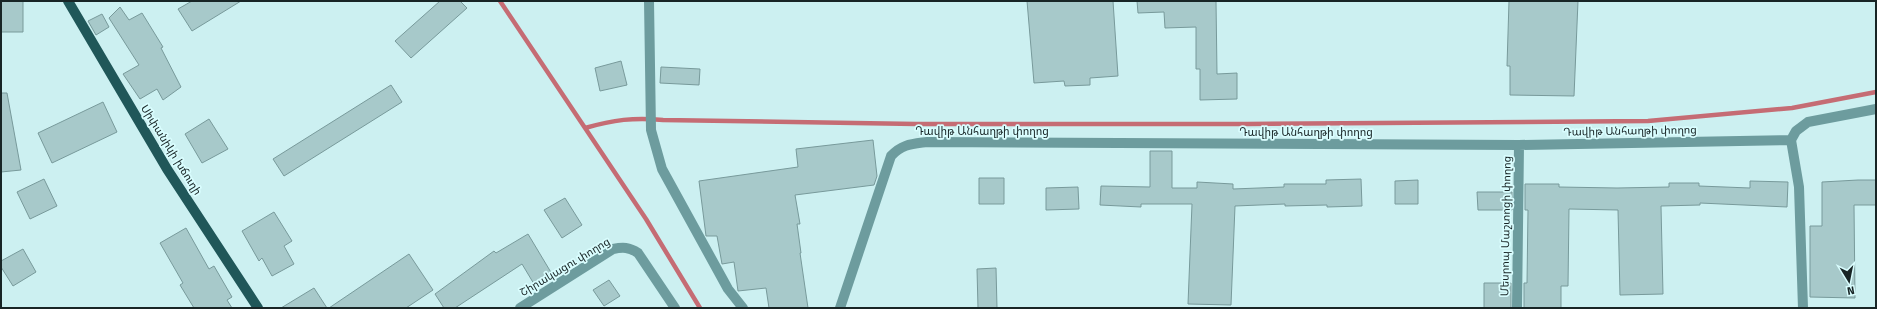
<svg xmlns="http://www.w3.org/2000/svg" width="1877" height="309" font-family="'Fira Sans','Noto Sans Armenian',sans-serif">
<rect width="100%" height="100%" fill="#ccf0f1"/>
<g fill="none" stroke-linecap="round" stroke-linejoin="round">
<!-- stream -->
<path stroke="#c56c74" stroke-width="4.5" d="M 500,1 L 646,219 L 700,308
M 585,128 C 613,120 634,117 663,120 L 916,124 L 1247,124 L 1648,121 L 1792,108 L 1876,92"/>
</g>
<!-- building -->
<path fill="#a7c9ca" stroke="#789a9b" d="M 1,1 L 23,1 L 23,32 L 1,32 Z
M 192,1 L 241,1 L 192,31 L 178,9 Z
M 440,1 L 460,1 L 467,8 L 411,58 L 395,41 Z
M 1027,1 L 1113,1 L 1118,76 L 1090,78 L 1090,85 L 1065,86 L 1064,81 L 1034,83 Z
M 1137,1 L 1216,1 L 1217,74 L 1237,73 L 1237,99 L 1200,100 L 1200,69 L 1196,69 L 1196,27 L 1165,28 L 1164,12 L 1138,13 Z
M 1509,1 L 1578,1 L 1574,96 L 1510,95 L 1510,66 L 1507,66 Z
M 120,7 L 129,20 L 142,13 L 163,47 L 161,48 L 181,87 L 163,100 L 157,89 L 140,99 L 123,74 L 139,65 L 109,18 Z
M 102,14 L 109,27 L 96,35 L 88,21 Z
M 621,61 L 627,85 L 600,91 L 595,68 Z
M 661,67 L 700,69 L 699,85 L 660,83 Z
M 391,85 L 402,102 L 284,176 L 273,159 Z
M 1,93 L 7,93 L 21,170 L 1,172 Z
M 103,102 L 117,132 L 52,163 L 38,133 Z
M 209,119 L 228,149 L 202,163 L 185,134 Z
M 873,140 L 877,176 L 874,185 L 795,195 L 800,224 L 797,224 L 801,253 L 800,253 L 808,308 L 769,308 L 766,288 L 738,291 L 734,262 L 722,264 L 717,236 L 706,236 L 699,181 L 798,167 L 796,149 Z
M 1150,151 L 1172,151 L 1172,188 L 1197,188 L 1197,182 L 1233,184 L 1233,189 L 1284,187 L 1284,184 L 1326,184 L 1326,180 L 1361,179 L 1362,206 L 1327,207 L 1327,205 L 1285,206 L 1285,204 L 1235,206 L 1231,305 L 1188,304 L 1192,204 L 1141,204 L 1141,207 L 1100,205 L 1101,186 L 1150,187 Z
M 979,178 L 1004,178 L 1004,204 L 979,204 Z
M 44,179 L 57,206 L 30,219 L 17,192 Z
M 1418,180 L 1418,204 L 1395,204 L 1395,181 Z
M 1858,180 L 1876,180 L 1876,205 L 1854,205 L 1855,298 L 1810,297 L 1810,226 L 1822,226 L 1822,182 Z
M 1750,181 L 1788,182 L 1787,207 L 1700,203 L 1700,205 L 1661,206 L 1663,294 L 1620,295 L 1618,210 L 1569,209 L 1568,286 L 1561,286 L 1561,308 L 1524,308 L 1524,283 L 1527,283 L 1528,210 L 1525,210 L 1525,184 L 1559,184 L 1559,187 L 1617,188 L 1669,187 L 1669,183 L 1699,183 L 1699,186 L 1750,188 Z
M 1078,187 L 1079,209 L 1046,210 L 1046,188 Z
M 1477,192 L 1512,192 L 1512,210 L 1478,210 Z
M 565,198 L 582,225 L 562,238 L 544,210 Z
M 274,212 L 292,241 L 284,246 L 294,264 L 272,276 L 262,258 L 259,261 L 242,231 Z
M 186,228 L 209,269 L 214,266 L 232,297 L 227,300 L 232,308 L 194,308 L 180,285 L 183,283 L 160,243 Z
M 528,234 L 552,274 L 534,284 L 522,264 L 455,308 L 444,308 L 435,294 L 494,251 L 496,253 Z
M 23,249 L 36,272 L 13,286 L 1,267 L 1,261 Z
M 409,254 L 433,290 L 406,308 L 329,308 Z
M 996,268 L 997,308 L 978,308 L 977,269 Z
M 609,280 L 620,296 L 604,306 L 593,290 Z
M 1484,283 L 1511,283 L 1511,308 L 1484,308 Z
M 314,288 L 327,308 L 281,308 Z"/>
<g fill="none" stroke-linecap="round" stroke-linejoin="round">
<!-- minor -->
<path stroke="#6d9c9e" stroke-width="10" d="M 649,1 L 651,130 L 662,169 L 728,289 L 743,308
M 1791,140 L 1799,187 L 1803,308
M 520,308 L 613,249 C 623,247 629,247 638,253 L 675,308
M 840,308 L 891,156 C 902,144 912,144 927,142 L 1519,145 L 1791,140 L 1796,131 L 1808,122 L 1876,109
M 1517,308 L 1519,145"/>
<!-- major -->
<path stroke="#205759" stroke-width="10" d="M 68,1 L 167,169 L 258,308"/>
</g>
<g text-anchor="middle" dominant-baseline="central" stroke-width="3.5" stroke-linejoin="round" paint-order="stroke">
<!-- street labels -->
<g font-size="11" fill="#182526" stroke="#d9fdfe">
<text x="982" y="131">Դավիթ Անհաղթի փողոց</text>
<text transform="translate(1630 131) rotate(-1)">Դավիթ Անհաղթի փողոց</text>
<text x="1306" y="132">Դավիթ Անհաղթի փողոց</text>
<text transform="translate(171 150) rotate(58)">Սիփանիկի խճուղի</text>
<text transform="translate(1506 226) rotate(-89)">Մեսրոպ Մաշտոցի փողոց</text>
<text transform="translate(565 267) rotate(-31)">Շիրակացու փողոց</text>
</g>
</g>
<!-- border -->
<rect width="1877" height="309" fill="none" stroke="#182526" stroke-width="4"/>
<!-- north arrow -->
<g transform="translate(1849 281) rotate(170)" stroke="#d9fdfe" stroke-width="3" paint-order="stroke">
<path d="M0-3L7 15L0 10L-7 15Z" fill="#182526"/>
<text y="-6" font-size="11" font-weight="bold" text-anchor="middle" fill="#182526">N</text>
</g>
</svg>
